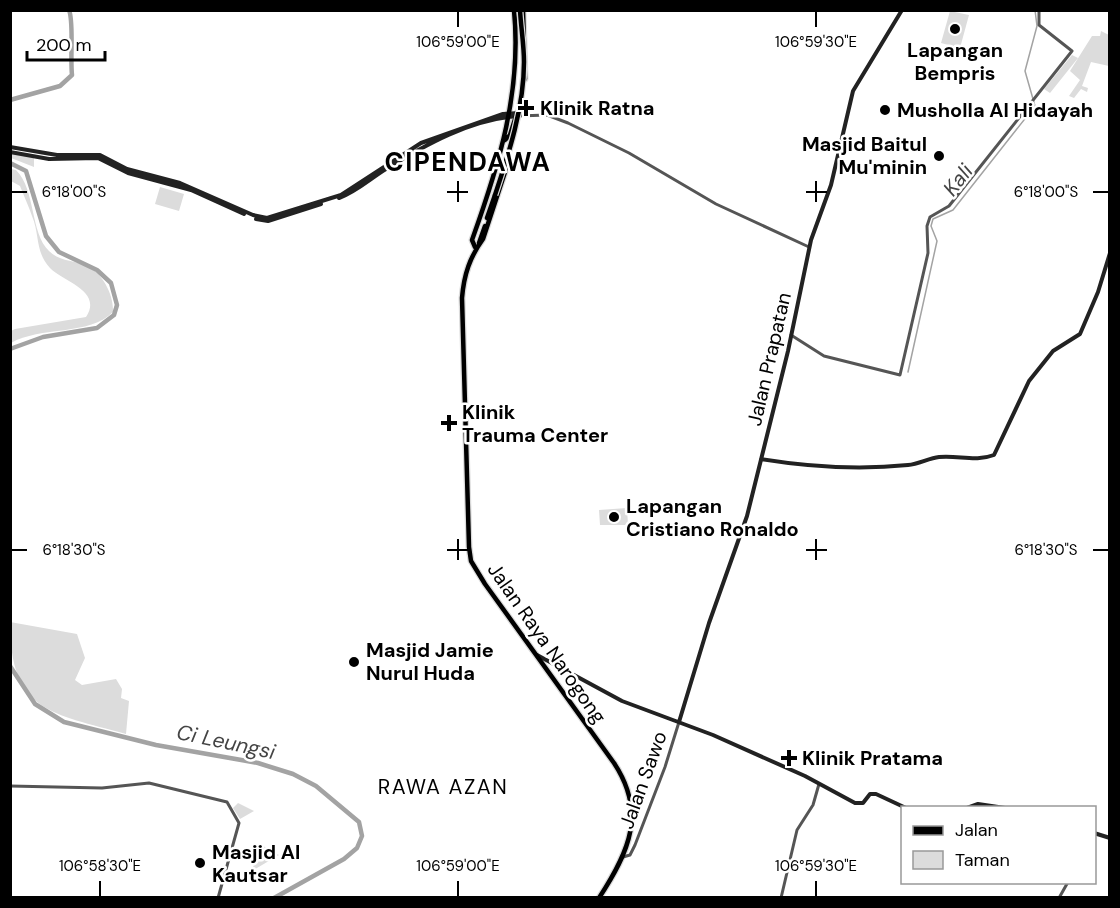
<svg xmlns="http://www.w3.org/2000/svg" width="1120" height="908" font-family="'DM Sans',sans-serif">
<rect width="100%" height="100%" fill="#fff"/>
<!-- green -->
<path fill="#dcdcdc" d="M 950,11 L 969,15 L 960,48 L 941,43 Z
M 1101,31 L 1109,35 L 1109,66 L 1091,62 L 1082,86 L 1088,88 L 1087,92 L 1081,89 L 1074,98 L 1069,96 L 1080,80 L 1070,71 L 1092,36 L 1100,36 Z
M 1072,55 L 1078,58 L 1050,93 L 1044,89 Z
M 10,152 L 34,156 L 34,167 L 11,158 Z
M 11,169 L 16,170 C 36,190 30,233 49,251 C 60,262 74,260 87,266 C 103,273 114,296 113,312 C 90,336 40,326 11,343 L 11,331 L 15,329 L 86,317 C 103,291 64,282 50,268 C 35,252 40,235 32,216 C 29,207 24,196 20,186 L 11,181 Z
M 160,187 L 184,194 L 179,211 L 155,204 Z
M 627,508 L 628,525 L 600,525 L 599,510 Z
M 10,622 L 77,634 L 85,658 L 75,680 L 82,685 L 116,679 L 122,689 L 121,698 L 129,701 L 126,734 C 52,713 10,713 10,622 Z
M 238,803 L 254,811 L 240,819 L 233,808 Z
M 260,844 L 279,855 L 252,871 Z"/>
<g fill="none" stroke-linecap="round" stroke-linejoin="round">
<!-- stream -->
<path stroke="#a3a3a3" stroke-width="1.5" d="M 908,372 L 937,241 L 931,226 L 933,219 L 953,210 L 1035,106 L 1025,71 L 1037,26 L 1035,10"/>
<!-- river -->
<path stroke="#a3a3a3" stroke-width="4.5" d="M 10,100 L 60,86 L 72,75 C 70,57 74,22 69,10
M 10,163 L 26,171 L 46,236 L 59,252 L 97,270 L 111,283 L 117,305 L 114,315 L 97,328 L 43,337 L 10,349
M 10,666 L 35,704 L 64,722 L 156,745 L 258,763 L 293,774 L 316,786 L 359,822 L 362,836 L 357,848 L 344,859 L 274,898"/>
<!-- primary casing -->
<g stroke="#dbdbdb" stroke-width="7">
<path id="primary" d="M 523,10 L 525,79
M 505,140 L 510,135 L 517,113
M 506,169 L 483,239 C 470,257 464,274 462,298 L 469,547 L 471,561 L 485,584 L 614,763 C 647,813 629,852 599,898
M 487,218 L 495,195
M 479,243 L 485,226
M 475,247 L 472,240 C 499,165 522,91 514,10"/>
</g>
<!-- tertiary -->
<path stroke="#555" stroke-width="3" d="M 518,116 L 547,115 L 568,123 L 629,153 L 716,204 L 809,247
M 791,335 L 824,356 L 900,375 L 928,253 L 927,226 L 930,217 L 949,206 L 1072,51 L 1039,25 L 1039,10
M 10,786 L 102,788 L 149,783 L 227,802 L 239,823 L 218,898
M 623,857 L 630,855 L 635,845 L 665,767 L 679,722
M 781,898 L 797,830 L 813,805 L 819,784
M 1059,898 L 1068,882"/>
<!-- secondary -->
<path stroke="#222" stroke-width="4" d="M 10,147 L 57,155 L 100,155 L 127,169 L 180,183 L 253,215 L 267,218 L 341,195 L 421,143 L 503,114 L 518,113
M 10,152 L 49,159 L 98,158 L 128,173 L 191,190 L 244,214
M 339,198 C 356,192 371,178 386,169 C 425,145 471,119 518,116
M 256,219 L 268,221 L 321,204
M 761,459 C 810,467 859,470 908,465 C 919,464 929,458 939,457 C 958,455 976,462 994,455 L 1029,381 L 1053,351 L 1080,334 L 1098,292 L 1110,253
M 537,655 L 622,701 L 713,735 L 805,776 L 855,803 L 863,803 L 870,794 L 876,794 L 906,808
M 679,722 L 709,623 L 747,516 L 788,351 L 811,240 L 831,185 L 853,91 L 902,10
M 967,808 L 978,804 L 1005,808
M 1094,833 L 1110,838"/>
<!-- primary -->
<use href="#primary" stroke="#000" stroke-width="4.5"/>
<!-- primary-bridge casing -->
<g stroke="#dbdbdb" stroke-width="7" stroke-linecap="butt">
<path id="primary-bridge" d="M 495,195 C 509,153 524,107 524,62 C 524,45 521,28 520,10"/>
</g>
<!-- primary-bridge -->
<use href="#primary-bridge" stroke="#000" stroke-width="4.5"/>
</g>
<!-- ticks -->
<path fill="none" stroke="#000" stroke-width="2" d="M 458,12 L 458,27M 816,12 L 816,27M 458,181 L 458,202M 816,181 L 816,202M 12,192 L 27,192M 447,192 L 468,192M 806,192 L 827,192M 1093,192 L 1108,192M 458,539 L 458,560M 816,539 L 816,560M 12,550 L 27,550M 447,550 L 468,550M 806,550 L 827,550M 1093,550 L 1108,550M 100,881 L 100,896M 458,881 L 458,896M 816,881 L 816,896"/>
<!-- markers -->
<g fill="#000" stroke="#fff" stroke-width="2">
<circle cx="955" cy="29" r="6"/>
<path d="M523 99h6v6h6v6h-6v6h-6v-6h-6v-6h6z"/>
<circle cx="885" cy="110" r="6"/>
<circle cx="939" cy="156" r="6"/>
<path d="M446 414h6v6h6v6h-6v6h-6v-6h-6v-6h6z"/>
<circle cx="614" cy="517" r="6"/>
<circle cx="354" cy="662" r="6"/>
<path d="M786 749h6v6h6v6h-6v6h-6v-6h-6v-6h6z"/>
<circle cx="200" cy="863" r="6"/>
</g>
<g text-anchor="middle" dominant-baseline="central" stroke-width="5" stroke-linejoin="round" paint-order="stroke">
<!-- poi labels -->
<g font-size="20" font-weight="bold" fill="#000" stroke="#fff" text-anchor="start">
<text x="955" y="50" text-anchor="middle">Lapangan<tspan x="955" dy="23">Bempris</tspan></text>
<text x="540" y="108">Klinik Ratna</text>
<text x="897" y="110">Musholla Al Hidayah</text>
<text x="927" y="144" text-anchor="end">Masjid Baitul<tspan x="927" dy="23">Mu'minin</tspan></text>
<text x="462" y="412">Klinik<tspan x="462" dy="23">Trauma Center</tspan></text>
<text x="626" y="506">Lapangan<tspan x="626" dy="23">Cristiano Ronaldo</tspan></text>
<text x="366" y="650">Masjid Jamie<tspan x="366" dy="23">Nurul Huda</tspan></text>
<text x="802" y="758">Klinik Pratama</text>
<text x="212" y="852">Masjid Al<tspan x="212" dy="23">Kautsar</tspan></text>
</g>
<!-- street labels -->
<g font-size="20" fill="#000" stroke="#fff">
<text transform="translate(769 359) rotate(-77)">Jalan Prapatan</text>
<text transform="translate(547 643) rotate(55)">Jalan Raya Narogong</text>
<text transform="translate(643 780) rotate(-70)">Jalan Sawo</text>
</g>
<!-- water labels -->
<g font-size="21" font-style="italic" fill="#444" stroke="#fff">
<text transform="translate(958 180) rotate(-52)">Kali</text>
<text transform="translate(226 742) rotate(12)">Ci Leungsi</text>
</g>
<!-- neighbourhood labels -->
<g font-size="21" letter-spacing="1.5" fill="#000" stroke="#fff">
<text x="443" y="787">RAWA AZAN</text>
</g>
<!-- district labels -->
<g font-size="26" font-weight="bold" letter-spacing="1.5" fill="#000" stroke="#fff">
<text x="468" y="162">CIPENDAWA</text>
</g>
</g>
<g font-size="15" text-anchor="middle" fill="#000" stroke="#fff" stroke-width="5" stroke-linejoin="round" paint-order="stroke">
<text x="458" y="47">106°59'00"E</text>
<text x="816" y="47">106°59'30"E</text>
<text x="74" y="197">6°18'00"S</text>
<text x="1046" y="197">6°18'00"S</text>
<text x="74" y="555">6°18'30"S</text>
<text x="1046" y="555">6°18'30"S</text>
<text x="100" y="871">106°58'30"E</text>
<text x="458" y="871">106°59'00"E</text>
<text x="816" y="871">106°59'30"E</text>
</g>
<!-- border -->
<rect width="1120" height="908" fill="none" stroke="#000000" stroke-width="24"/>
<!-- legend -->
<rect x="901" y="806" width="195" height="78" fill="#ffffff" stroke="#999999" stroke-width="1.5"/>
<rect x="913" y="826" width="30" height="9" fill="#000000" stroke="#999999" stroke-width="1.5"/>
<text x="955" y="836" font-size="18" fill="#000000">Jalan</text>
<rect x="913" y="851" width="30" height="18" fill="#dcdcdc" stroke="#999999" stroke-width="1.5"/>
<text x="955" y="866" font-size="18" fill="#000000">Taman</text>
<!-- scale -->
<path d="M27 51v9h78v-9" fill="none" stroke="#000000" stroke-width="3"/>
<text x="36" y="51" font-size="18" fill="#000000" stroke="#ffffff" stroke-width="4.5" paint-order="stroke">200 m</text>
</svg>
